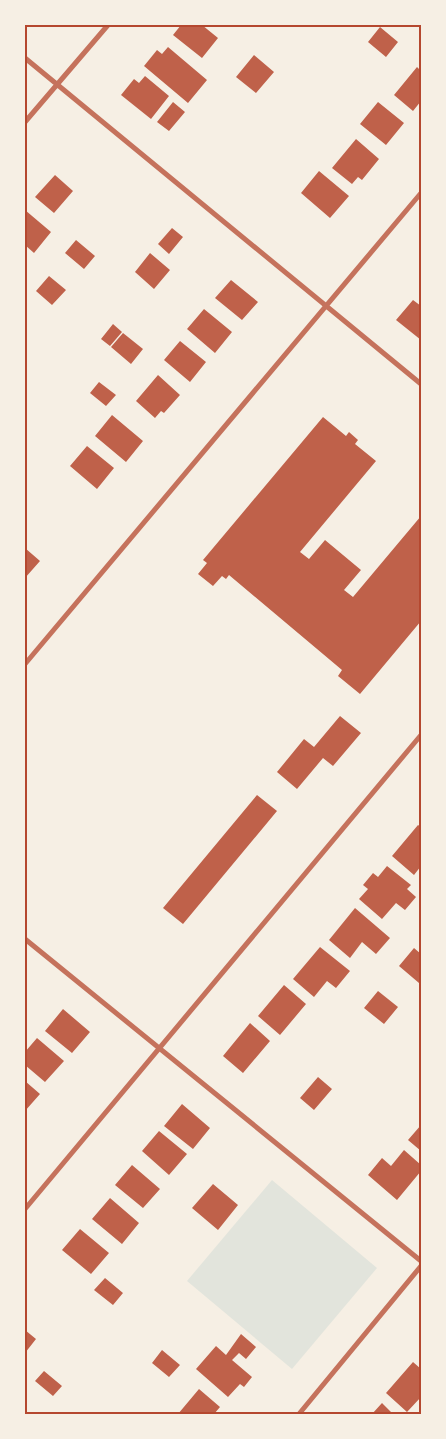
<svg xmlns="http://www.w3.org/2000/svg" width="446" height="1439" font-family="'Nunito Sans',sans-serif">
<rect width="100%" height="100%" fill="#f6efe4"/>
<!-- green -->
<path fill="#e2e4dc" d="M 272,1180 L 377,1268 L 292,1369 L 187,1281 Z"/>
<!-- building -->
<path fill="#bf614a" d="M 181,25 L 202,25 L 218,38 L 202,58 L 173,35 Z
M 380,27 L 398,42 L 386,57 L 368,42 Z
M 168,47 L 207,80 L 188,103 L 144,66 L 157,50 L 162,54 Z
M 254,55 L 274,72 L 256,93 L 236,77 Z
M 417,67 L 421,71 L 421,101 L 413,111 L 394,95 Z
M 145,76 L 169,96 L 151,119 L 121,95 L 134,79 L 139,83 Z
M 173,102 L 185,112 L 169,131 L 157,122 Z
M 378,102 L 404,123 L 386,145 L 360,124 Z
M 356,139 L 379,159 L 362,180 L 358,177 L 352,184 L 332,168 Z
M 319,171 L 349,196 L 330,218 L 301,193 Z
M 55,175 L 73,191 L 54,213 L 35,197 Z
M 25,210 L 51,232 L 34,253 L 25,245 Z
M 172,228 L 183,237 L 169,254 L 158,244 Z
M 76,240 L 95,256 L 84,269 L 65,253 Z
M 150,253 L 170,270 L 154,289 L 135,272 Z
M 49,276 L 66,290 L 52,305 L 36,291 Z
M 231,280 L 258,302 L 242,320 L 215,298 Z
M 413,300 L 421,306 L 421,340 L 396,320 Z
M 204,309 L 232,332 L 215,353 L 187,329 Z
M 113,324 L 122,332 L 110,346 L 101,339 Z
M 123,333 L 143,349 L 131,364 L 111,347 Z
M 180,341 L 206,362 L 190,382 L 164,360 Z
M 158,375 L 180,395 L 164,413 L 161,411 L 155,418 L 136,401 Z
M 99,382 L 116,395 L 106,406 L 90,393 Z
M 112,415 L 143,441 L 126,462 L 95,436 Z
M 323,417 L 346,436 L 349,432 L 358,440 L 355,444 L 376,461 L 300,552 L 309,559 L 325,540 L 361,570 L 344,590 L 353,597 L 421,516 L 421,621 L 360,694 L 338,676 L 342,670 L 229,575 L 226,579 L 222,576 L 213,586 L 198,574 L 207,563 L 203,560 Z
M 87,446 L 114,468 L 97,489 L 70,466 Z
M 25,548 L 40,561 L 25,578 Z
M 340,716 L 361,733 L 333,766 L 323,758 L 297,789 L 277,772 L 304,739 L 314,747 Z
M 257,795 L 277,811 L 183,924 L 163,908 Z
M 418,825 L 421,827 L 421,866 L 414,875 L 392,856 Z
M 387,866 L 411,885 L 407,889 L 416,897 L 405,910 L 396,903 L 382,919 L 359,899 L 368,889 L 363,885 L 373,873 L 378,877 Z
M 355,908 L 390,938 L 376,954 L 362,942 L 350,958 L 329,940 Z
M 320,947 L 350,971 L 336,988 L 327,981 L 314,997 L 293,979 Z
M 414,948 L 421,954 L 421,981 L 419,983 L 399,966 Z
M 284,985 L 306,1004 L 280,1035 L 258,1016 Z
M 378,991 L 398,1007 L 384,1024 L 364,1008 Z
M 63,1009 L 90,1032 L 72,1053 L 45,1031 Z
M 250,1023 L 270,1041 L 243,1073 L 223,1056 Z
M 37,1038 L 64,1061 L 45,1082 L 25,1065 L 25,1052 Z
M 318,1077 L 332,1089 L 314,1110 L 300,1098 Z
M 25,1081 L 40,1094 L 25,1111 Z
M 182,1104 L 210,1128 L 193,1149 L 164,1126 Z
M 421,1125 L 421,1151 L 408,1140 Z
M 159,1131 L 187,1154 L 169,1175 L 142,1151 Z
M 404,1150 L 421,1165 L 421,1171 L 397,1200 L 368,1175 L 382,1158 L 391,1166 Z
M 132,1165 L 160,1189 L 143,1208 L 115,1185 Z
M 213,1184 L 238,1205 L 218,1230 L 192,1208 Z
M 110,1198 L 139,1223 L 122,1244 L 92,1219 Z
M 80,1229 L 109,1253 L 91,1274 L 62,1250 Z
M 105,1278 L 123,1293 L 113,1305 L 94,1290 Z
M 25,1330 L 36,1339 L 25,1353 Z
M 241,1334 L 256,1347 L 246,1359 L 239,1353 L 232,1360 L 252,1377 L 244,1387 L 240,1384 L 228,1397 L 196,1369 L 216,1346 L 226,1355 Z
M 162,1350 L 180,1365 L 169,1377 L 152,1363 Z
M 413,1362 L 421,1369 L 421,1397 L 407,1412 L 386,1393 Z
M 44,1371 L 62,1386 L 53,1396 L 35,1381 Z
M 199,1389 L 220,1407 L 214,1414 L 178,1414 Z
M 382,1403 L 393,1414 L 372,1414 Z"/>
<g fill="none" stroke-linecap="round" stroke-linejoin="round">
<!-- minor -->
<path stroke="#c5725c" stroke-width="5" d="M 25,58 L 421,384
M 25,122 L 108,25
M 25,664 L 421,193
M 25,939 L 421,1261
M 25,1209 L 421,735
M 299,1414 L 421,1266"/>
</g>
<!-- border -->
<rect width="446" height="1439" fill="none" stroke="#f6efe4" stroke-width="52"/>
<rect x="26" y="26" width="394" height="1387" fill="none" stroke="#b5482f" stroke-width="2"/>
</svg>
